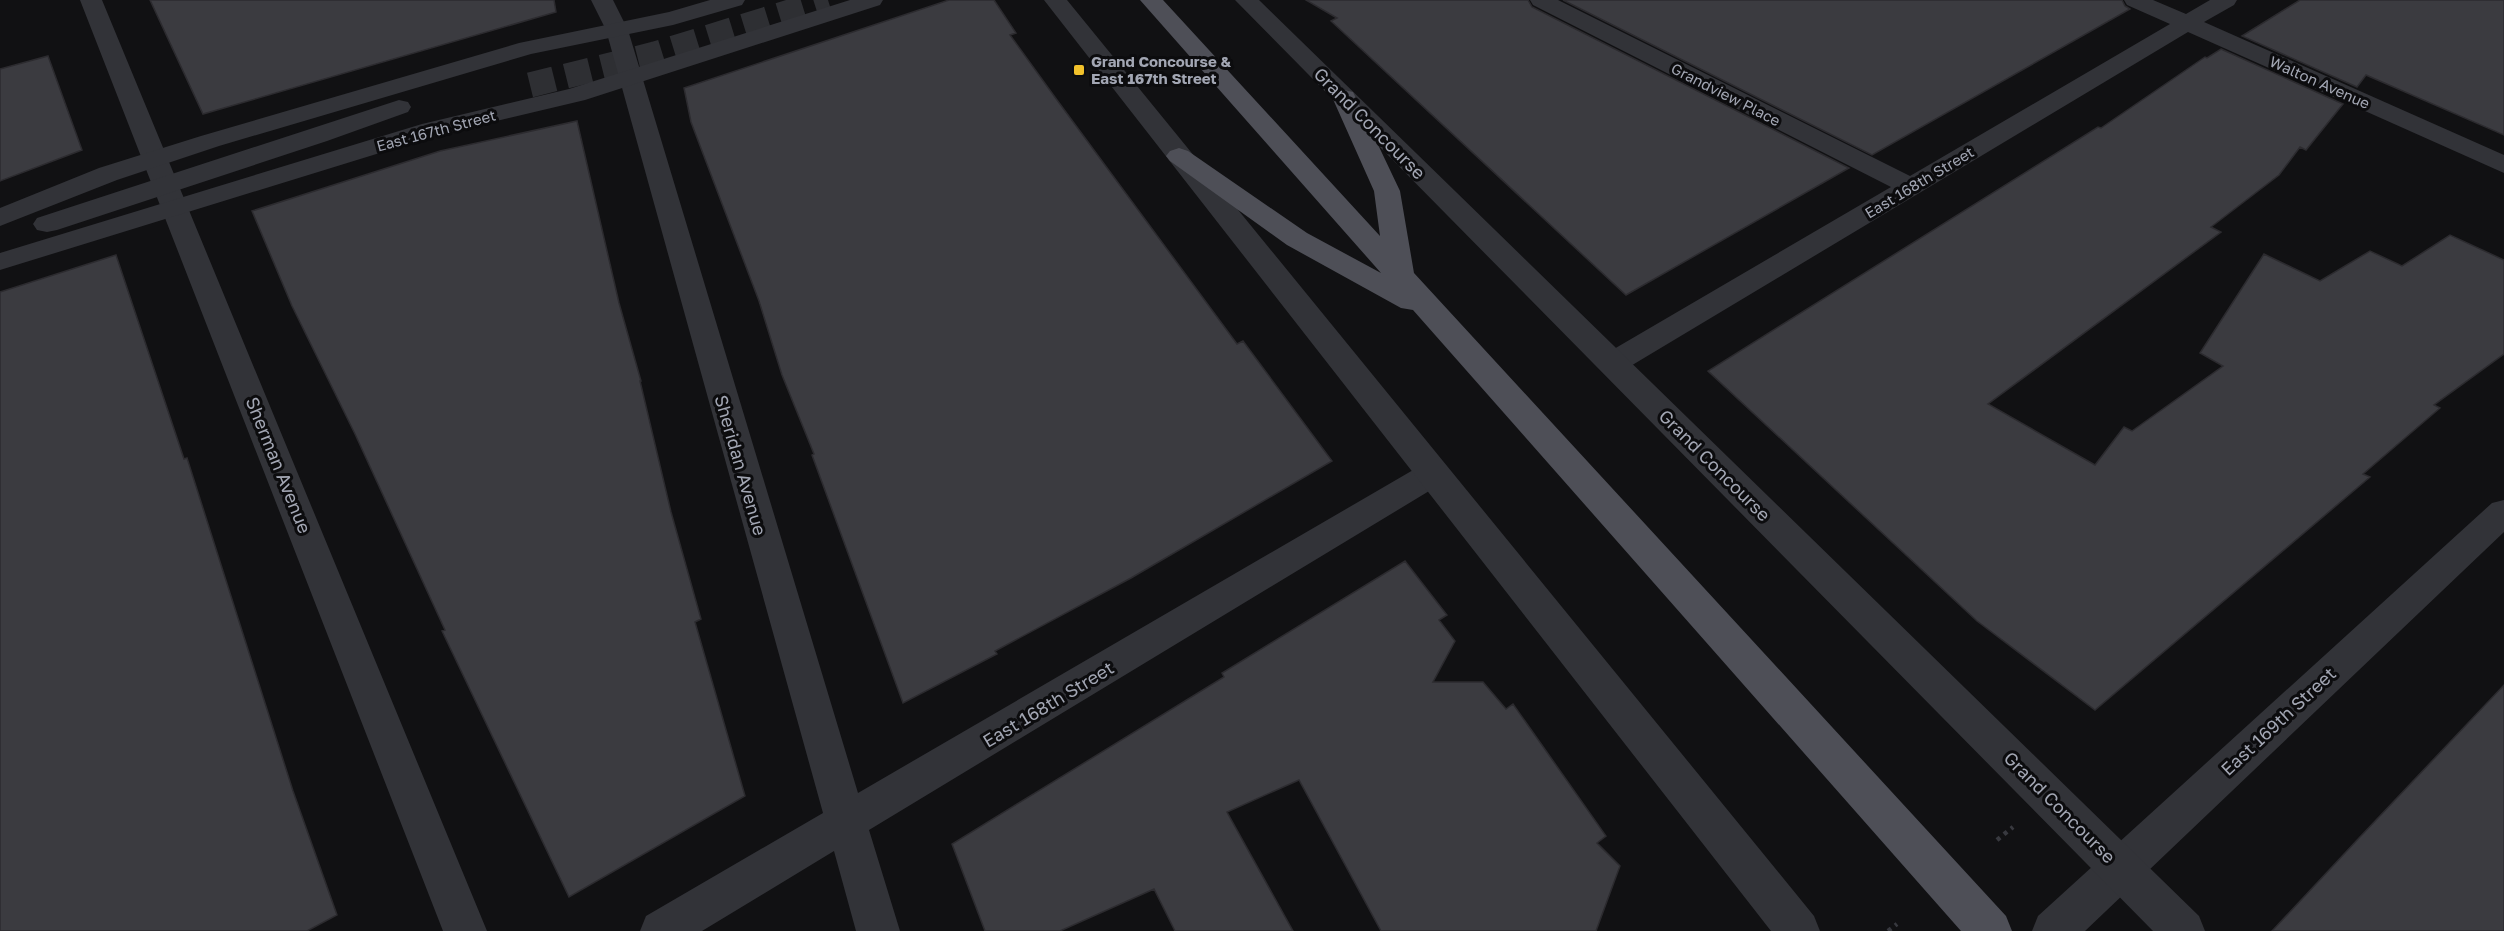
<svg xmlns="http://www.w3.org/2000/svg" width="2504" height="931" font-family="'Golos Text',sans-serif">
<rect width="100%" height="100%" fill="#111113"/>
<!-- building -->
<path fill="#3b3b40" stroke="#2c2b2f" stroke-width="1.5" d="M 150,0 L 554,0 L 556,12 L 203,114 Z
M 949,0 L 994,0 L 1016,33 L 1010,35 L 1057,100 L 1237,344 L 1243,341 L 1332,461 L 1131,578 L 995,651 L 997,654 L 903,703 L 812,455 L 814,454 L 782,375 L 759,301 L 691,122 L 684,88 Z
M 1306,0 L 1528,0 L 1532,7 L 1849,168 L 1626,295 L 1331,21 L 1337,18 Z
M 1563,0 L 2122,0 L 2125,6 L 2130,9 L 1872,155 Z
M 2300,0 L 2504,0 L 2504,135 L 2366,75 L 2357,87 L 2242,36 Z
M 2221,49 L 2343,104 L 2306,150 L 2300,147 L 2279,175 L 2211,227 L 2221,232 L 1988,404 L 2095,465 L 2124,427 L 2132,431 L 2223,366 L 2200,353 L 2264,254 L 2320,281 L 2370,251 L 2402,266 L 2450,235 L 2504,260 L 2504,354 L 2434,405 L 2440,408 L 2363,474 L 2370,477 L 2095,710 L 1977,621 L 1708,371 L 2098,127 L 2101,128 L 2205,57 L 2207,58 Z
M 48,56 L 82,150 L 0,181 L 0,69 Z
M 577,121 L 619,303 L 641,381 L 640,381 L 671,512 L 701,619 L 695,622 L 745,796 L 569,897 L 442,631 L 445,630 L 355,434 L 292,306 L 252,211 L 440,151 Z
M 116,255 L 184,459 L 187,458 L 293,791 L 337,915 L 307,931 L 0,931 L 0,292 Z
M 1405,561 L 1447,615 L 1439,620 L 1455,641 L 1433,682 L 1483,682 L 1506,709 L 1513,704 L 1606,836 L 1597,843 L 1620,866 L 1596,931 L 1381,931 L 1299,780 L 1227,812 L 1293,931 L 1175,931 L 1154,889 L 1060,931 L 985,931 L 952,844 L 1224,677 L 1222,673 Z
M 2504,685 L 2504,931 L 2272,931 L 2359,838 Z"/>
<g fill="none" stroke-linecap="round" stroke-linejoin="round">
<!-- tertiary-tunnel -->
<path stroke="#2e2f33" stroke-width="25" stroke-dasharray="25 12" stroke-linecap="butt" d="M 530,85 L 655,54 L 828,0"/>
<!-- path -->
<path stroke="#38393f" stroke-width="4.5" stroke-dasharray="4 5" stroke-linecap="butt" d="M 1997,840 L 2013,827
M 1888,931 L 1897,924"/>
<!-- minor -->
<path fill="#323338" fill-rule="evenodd" d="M 80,0 L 102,0 L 487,931 L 443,931 Z
M 591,0 L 613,0 L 628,30 L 858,793 L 1420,466 L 1432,462 L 1444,466 L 1449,474 L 1444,482 L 869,830 L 900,931 L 856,931 L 834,851 L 702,931 L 640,931 L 646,916 L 823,813 L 606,30 Z
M 1530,0 L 1558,0 L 1910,176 L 2170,24 L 2127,5 L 2124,0 L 2153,0 L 2186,14 L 2210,0 L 2237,0 L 2234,5 L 2204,22 L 2504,155 L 2504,173 L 2188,32 L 1624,370 L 1613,373 L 1602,370 L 1598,363 L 1602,356 L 1891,187 L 1533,5 Z
M 2504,500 L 2504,532 L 2085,931 L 2032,931 L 2038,916 L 2492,503 Z"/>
<!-- tertiary -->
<path fill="#323338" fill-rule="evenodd" d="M 710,0 L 745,0 L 742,5 L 673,25 L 531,54 L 219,146 L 117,180 L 0,226 L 0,208 L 99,168 L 201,136 L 519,43 L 669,12 Z
M 850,0 L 883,0 L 880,5 L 585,100 L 438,135 L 0,270 L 0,253 L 422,124 L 569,89 Z
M 1044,0 L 1067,0 L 1814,916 L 1820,931 L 1771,931 Z
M 1235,0 L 1259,0 L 2199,916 L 2205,931 L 2153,931 Z
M 399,100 L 408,102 L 411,107 L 408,112 L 327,141 L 57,230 L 47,232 L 37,230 L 33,224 L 37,218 Z"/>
<!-- primary -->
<path fill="#4e4f57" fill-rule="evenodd" d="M 1140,0 L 1163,0 L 1380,236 L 1374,191 L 1332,97 L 1335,92 L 1344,90 L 1353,92 L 1400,191 L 1414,273 L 2006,916 L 2012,931 L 1961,931 L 1413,310 L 1401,308 L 1287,245 L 1170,161 L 1166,156 L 1170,151 L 1179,148 L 1188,151 L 1307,233 L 1381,273 Z"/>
</g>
<!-- markers -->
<rect fill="#f1c12b" stroke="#0c0c0e" stroke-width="2" x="1073" y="64" width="12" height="12" rx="3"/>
<g text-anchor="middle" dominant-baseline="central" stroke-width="6" stroke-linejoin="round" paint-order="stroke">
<!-- far-poi labels -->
<g font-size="15" font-weight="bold" fill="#a2a6b3" stroke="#0c0c0e" text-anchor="start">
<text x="1091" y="61">Grand Concourse &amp;<tspan x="1091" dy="17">East 167th Street</tspan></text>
</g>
<!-- far-street labels -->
<g font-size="15" fill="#a2a6b3" stroke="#0c0c0e">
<text transform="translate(2320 82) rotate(24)">Walton Avenue</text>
<text transform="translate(1726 94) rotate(27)">Grandview Place</text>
<text transform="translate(436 130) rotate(-15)">East 167th Street</text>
<text transform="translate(1919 182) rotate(-31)">East 168th Street</text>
</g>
<!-- street labels -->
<g font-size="18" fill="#a2a6b3" stroke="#0c0c0e">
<text transform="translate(1370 123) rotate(45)">Grand Concourse</text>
<text transform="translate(279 465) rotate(68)">Sherman Avenue</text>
<text transform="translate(741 465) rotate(74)">Sheridan Avenue</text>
<text transform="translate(1715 465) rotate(45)">Grand Concourse</text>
<text transform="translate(1048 704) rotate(-31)">East 168th Street</text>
<text transform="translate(2278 721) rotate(-43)">East 169th Street</text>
<text transform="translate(2060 807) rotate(45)">Grand Concourse</text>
</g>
</g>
</svg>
